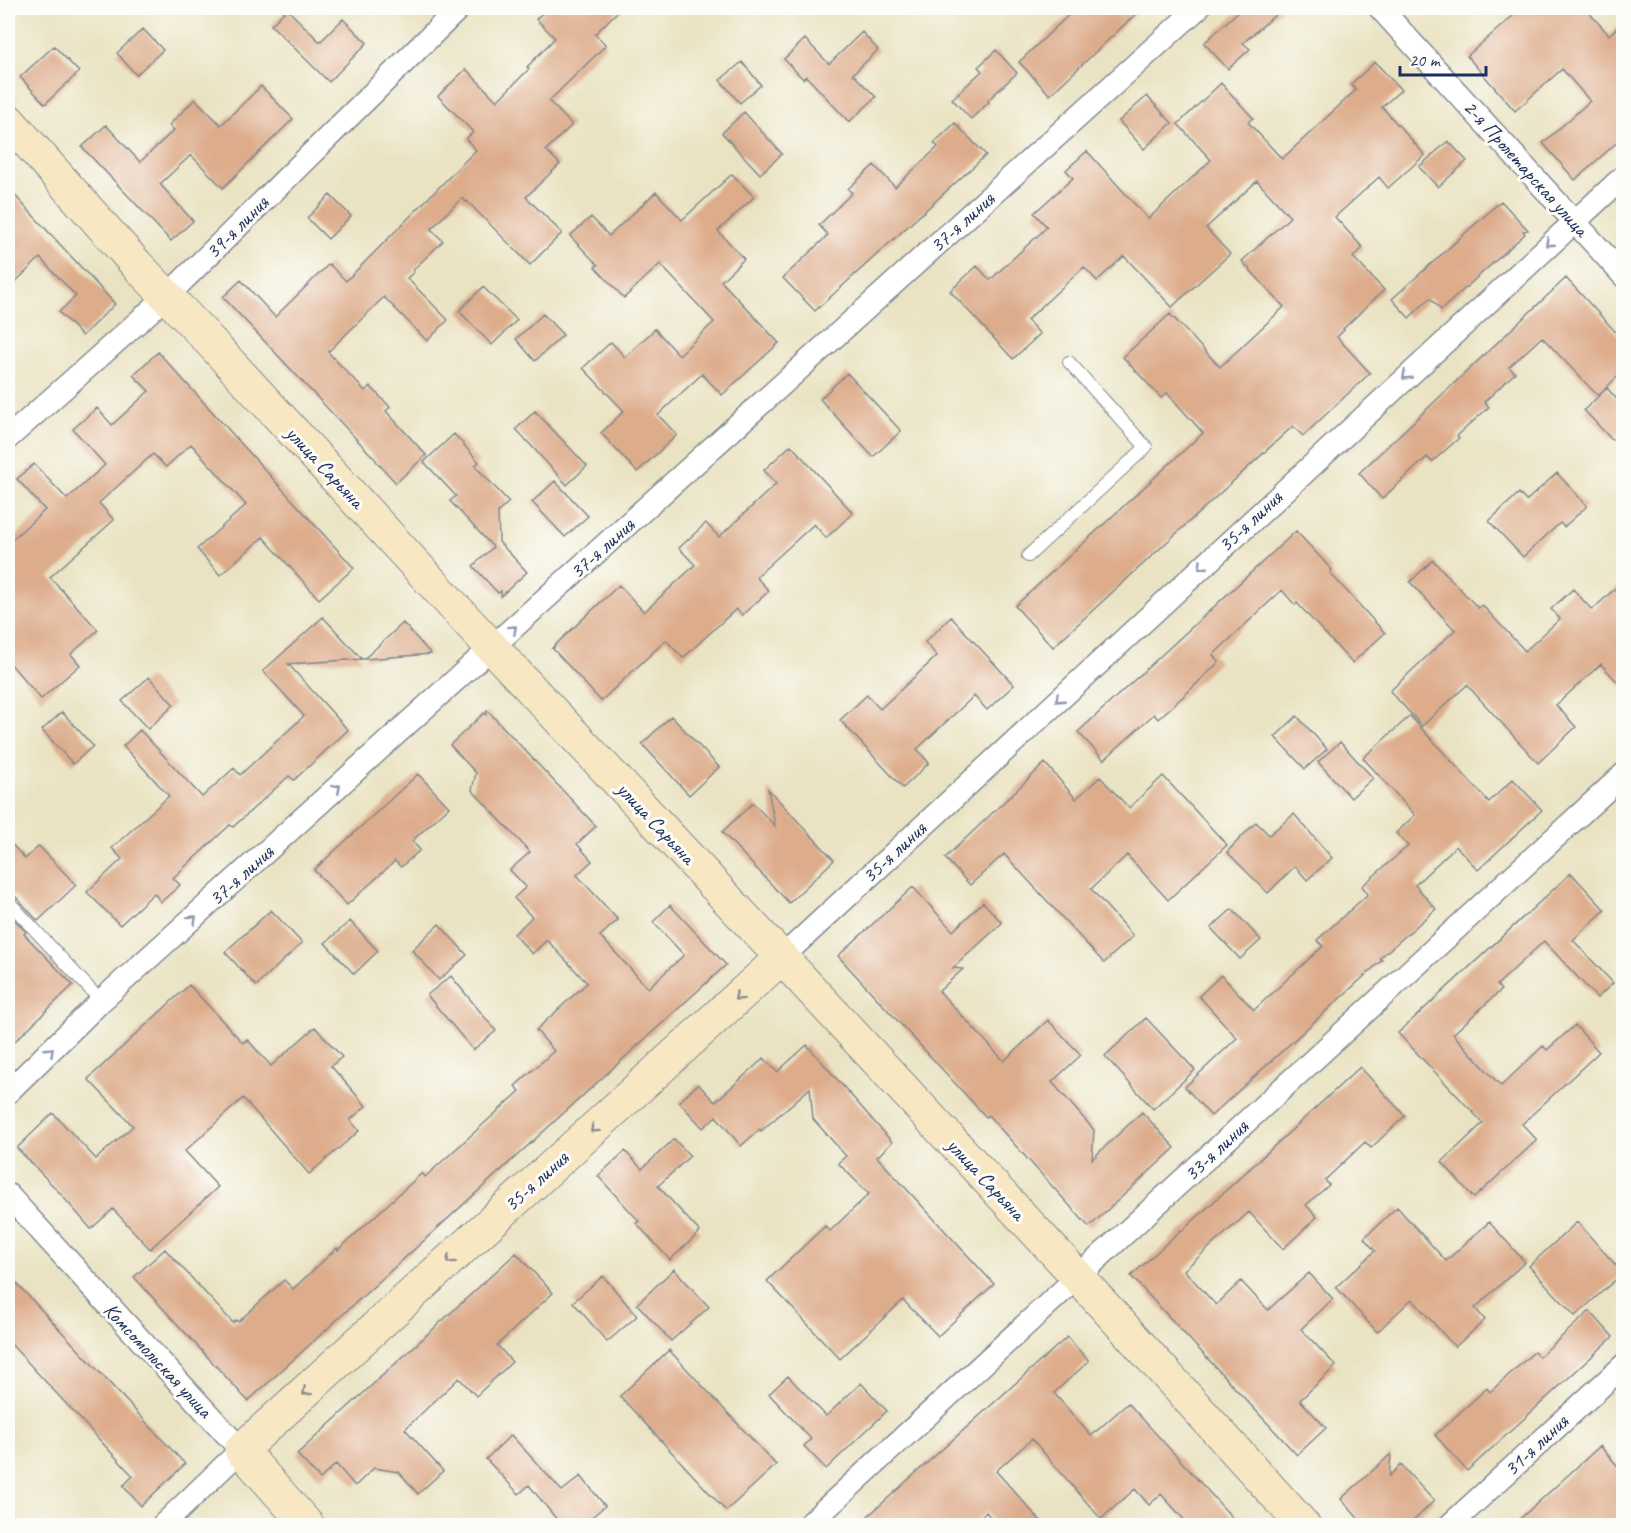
<svg xmlns="http://www.w3.org/2000/svg" width="1631" height="1533" font-family="Caveat,sans-serif">
<rect width="100%" height="100%" fill="#fdfcf7"/>
<filter id="ink" filterUnits="userSpaceOnUse"><feTurbulence type="fractalNoise" baseFrequency=".0167" numOctaves="2"/><feDisplacementMap in="SourceGraphic" scale="12" xChannelSelector="R" yChannelSelector="G"/><feConvolveMatrix kernelMatrix="1 2 1 2 8 2 1 2 1" color-interpolation-filters="sRGB"/></filter>
<filter id="wash" filterUnits="userSpaceOnUse"><feTurbulence type="fractalNoise" baseFrequency=".008" numOctaves="4" result="noise"/><feDisplacementMap in="SourceGraphic" scale="24" xChannelSelector="R" yChannelSelector="G"/><feGaussianBlur stdDeviation="1.35" result="paint"/><feColorMatrix in="noise" values="0 0 0 0 0 0 0 0 0 0 0 0 0 0 0 0 0 1.4 0 .05"/><feComposite in="paint" operator="in"/></filter>
<g filter="url(#wash)">
<rect width="100%" height="100%" fill="#eae3c3"/>
<g id="blocks">
<!-- building -->
<path fill="#ddac8b" d="M 548,8 L 621,8 L 595,34 L 606,45 L 549,101 L 572,125 L 546,150 L 560,164 L 526,197 L 562,233 L 530,265 L 467,201 L 466,202 L 462,198 L 431,229 L 443,241 L 413,270 L 414,272 L 407,278 L 448,320 L 427,341 L 384,297 L 328,352 L 365,391 L 370,386 L 390,407 L 386,411 L 426,455 L 396,483 L 376,461 L 376,460 L 223,297 L 241,280 L 275,317 L 329,264 L 346,281 L 476,150 L 466,139 L 473,132 L 438,96 L 466,69 L 497,101 L 529,69 L 527,67 L 555,38 L 536,19 Z
M 1076,8 L 1142,8 L 1050,95 L 1019,62 Z
M 1242,8 L 1283,8 L 1243,43 L 1250,49 L 1228,69 L 1204,43 Z
M 1522,8 L 1585,8 L 1609,35 L 1623,22 L 1623,137 L 1575,180 L 1543,143 L 1590,101 L 1562,69 L 1515,111 L 1467,56 Z
M 287,9 L 320,42 L 343,19 L 367,43 L 329,82 L 271,25 Z
M 143,29 L 163,50 L 136,75 L 117,53 Z
M 862,32 L 878,50 L 853,74 L 876,97 L 849,122 L 806,76 L 803,79 L 784,59 L 805,39 L 829,64 Z
M 54,46 L 79,72 L 45,104 L 20,77 Z
M 996,50 L 1017,73 L 988,100 L 989,102 L 971,119 L 952,99 L 982,71 L 978,67 Z
M 742,62 L 761,85 L 740,103 L 720,80 Z
M 1375,62 L 1401,90 L 1382,107 L 1425,155 L 1388,188 L 1379,177 L 1335,217 L 1363,248 L 1353,257 L 1384,290 L 1343,329 L 1344,330 L 1337,337 L 1370,373 L 1303,436 L 1293,426 L 1053,647 L 1015,606 L 1203,433 L 1167,393 L 1161,398 L 1123,357 L 1170,314 L 1220,367 L 1284,307 L 1242,261 L 1290,217 L 1257,181 L 1206,228 L 1230,254 L 1172,307 L 1124,256 L 1097,281 L 1084,267 L 1027,320 L 1040,334 L 1013,359 L 950,291 L 977,266 L 990,280 L 1047,227 L 1034,213 L 1073,178 L 1066,170 L 1087,151 L 1148,219 L 1211,160 L 1178,124 L 1221,83 L 1253,118 L 1248,122 L 1282,159 L 1356,90 L 1351,84 Z
M 261,86 L 293,119 L 223,188 L 191,155 L 160,184 L 193,221 L 171,241 L 82,147 L 106,125 L 140,162 L 174,130 L 169,125 L 195,99 L 221,125 Z
M 1147,96 L 1172,123 L 1144,149 L 1119,121 Z
M 744,112 L 782,154 L 760,174 L 722,133 Z
M 955,123 L 986,155 L 815,311 L 783,278 L 828,235 L 819,225 L 852,193 L 848,189 L 874,165 L 895,187 L 938,147 L 934,143 Z
M 1448,141 L 1467,161 L 1438,187 L 1419,167 Z
M 732,174 L 754,197 L 718,231 L 744,259 L 721,281 L 779,343 L 722,395 L 702,374 L 658,415 L 677,435 L 637,472 L 601,433 L 624,411 L 583,368 L 611,342 L 625,357 L 655,329 L 679,355 L 714,322 L 660,264 L 624,298 L 595,267 L 598,265 L 570,236 L 591,217 L 609,236 L 656,192 L 682,220 Z
M 8,188 L 115,304 L 82,336 L 59,312 L 76,296 L 40,258 L 8,289 Z
M 330,195 L 351,216 L 328,239 L 307,218 Z
M 1501,201 L 1528,230 L 1523,231 L 1525,234 L 1441,310 L 1430,298 L 1409,318 L 1392,299 Z
M 1566,278 L 1623,340 L 1623,371 L 1598,396 L 1542,337 L 1509,367 L 1515,373 L 1484,402 L 1489,407 L 1457,436 L 1459,438 L 1432,462 L 1427,457 L 1382,499 L 1359,473 Z
M 483,287 L 517,320 L 492,345 L 459,311 Z
M 543,314 L 563,335 L 535,361 L 516,339 Z
M 158,352 L 354,568 L 319,599 L 263,537 L 220,575 L 197,549 L 246,505 L 191,444 L 166,467 L 153,454 L 99,503 L 114,520 L 50,577 L 98,630 L 71,654 L 80,665 L 41,699 L 8,661 L 8,543 L 45,510 L 17,479 L 34,464 L 67,499 L 105,465 L 73,429 L 97,408 L 112,425 L 149,391 L 133,375 Z
M 847,373 L 901,431 L 873,457 L 820,399 Z
M 1607,388 L 1623,406 L 1623,430 L 1612,440 L 1584,410 Z
M 535,411 L 587,466 L 567,485 L 516,429 Z
M 454,434 L 479,462 L 475,466 L 509,502 L 498,512 L 499,542 L 527,572 L 501,596 L 501,591 L 498,593 L 473,566 L 493,547 L 450,501 L 456,496 L 424,462 Z
M 791,445 L 853,513 L 826,538 L 814,524 L 756,577 L 769,591 L 742,615 L 736,609 L 683,658 L 666,640 L 601,701 L 553,649 L 554,648 L 552,648 L 619,585 L 644,612 L 695,565 L 679,548 L 706,523 L 719,537 L 776,484 L 764,470 Z
M 1557,473 L 1587,506 L 1564,527 L 1560,523 L 1523,557 L 1489,521 L 1519,493 L 1526,501 Z
M 555,481 L 588,516 L 565,537 L 532,502 Z
M 1296,531 L 1332,570 L 1330,573 L 1385,633 L 1352,663 L 1297,603 L 1295,605 L 1282,590 L 1213,655 L 1219,662 L 1188,692 L 1158,719 L 1154,714 L 1104,760 L 1078,732 Z
M 1433,560 L 1478,608 L 1482,605 L 1525,651 L 1560,619 L 1551,609 L 1573,589 L 1592,610 L 1623,581 L 1623,688 L 1601,664 L 1556,705 L 1576,727 L 1538,763 L 1467,685 L 1422,726 L 1390,691 L 1455,630 L 1410,582 Z
M 323,617 L 362,659 L 288,664 L 348,730 L 294,780 L 289,776 L 233,827 L 230,825 L 173,878 L 180,885 L 161,902 L 154,893 L 120,925 L 87,892 L 122,859 L 112,848 L 169,796 L 123,746 L 140,730 L 202,797 L 234,768 L 240,775 L 304,716 L 263,671 Z
M 951,617 L 1014,685 L 987,710 L 974,696 L 917,749 L 929,763 L 903,788 L 840,720 L 867,695 L 880,709 L 937,656 L 925,642 Z
M 403,623 L 431,654 L 364,659 Z
M 149,677 L 174,705 L 148,729 L 122,701 Z
M 487,710 L 596,826 L 577,844 L 592,861 L 577,875 L 618,920 L 600,936 L 648,988 L 684,955 L 653,922 L 670,905 L 726,965 L 248,1401 L 134,1277 L 165,1249 L 233,1323 L 236,1320 L 238,1322 L 284,1280 L 293,1289 L 337,1248 L 338,1250 L 422,1173 L 425,1177 L 520,1091 L 515,1086 L 554,1051 L 536,1030 L 587,983 L 547,940 L 532,954 L 514,934 L 532,917 L 514,898 L 526,887 L 510,870 L 530,852 L 472,790 L 476,773 L 450,745 L 484,713 L 486,715 Z
M 62,712 L 93,746 L 73,764 L 42,730 Z
M 671,716 L 719,767 L 689,795 L 642,744 Z
M 1297,716 L 1327,749 L 1305,769 L 1275,737 Z
M 1410,716 L 1489,802 L 1513,779 L 1542,810 L 1478,870 L 1456,846 L 1415,885 L 1436,909 L 1380,958 L 1382,960 L 1211,1116 L 1185,1087 L 1237,1038 L 1199,996 L 1221,975 L 1254,1010 L 1323,946 L 1317,940 L 1368,894 L 1362,886 L 1408,846 L 1396,833 L 1415,815 L 1363,758 Z
M 1340,742 L 1373,778 L 1351,798 L 1318,762 Z
M 1045,763 L 1076,799 L 1100,777 L 1129,808 L 1163,776 L 1227,845 L 1168,900 L 1127,855 L 1091,889 L 1133,936 L 1104,963 L 1004,854 L 970,885 L 945,858 Z
M 418,774 L 449,807 L 412,841 L 420,850 L 401,867 L 395,861 L 347,905 L 314,870 Z
M 768,789 L 834,860 L 789,903 L 722,832 L 753,803 L 775,826 Z
M 1294,814 L 1332,858 L 1307,880 L 1295,866 L 1268,893 L 1227,852 L 1256,822 L 1269,835 Z
M 8,840 L 25,859 L 39,846 L 76,885 L 38,921 L 14,895 L 8,893 Z
M 1571,873 L 1605,910 L 1573,940 L 1613,983 L 1597,998 L 1544,941 L 1497,985 L 1501,990 L 1453,1034 L 1501,1086 L 1543,1046 L 1547,1050 L 1575,1025 L 1599,1052 L 1522,1124 L 1537,1140 L 1474,1198 L 1442,1162 L 1483,1123 L 1398,1033 Z
M 913,887 L 953,931 L 983,902 L 1002,923 L 953,968 L 963,969 L 939,991 L 1004,1061 L 1048,1020 L 1081,1055 L 1052,1082 L 1094,1130 L 1092,1159 L 1142,1112 L 1175,1148 L 1089,1227 L 988,1115 L 986,1117 L 838,956 Z
M 1232,909 L 1261,940 L 1240,959 L 1211,928 Z
M 271,910 L 302,943 L 256,986 L 225,952 Z
M 8,913 L 26,932 L 24,934 L 73,985 L 8,1048 Z
M 350,921 L 378,951 L 354,974 L 325,943 Z
M 439,924 L 467,955 L 439,980 L 412,950 Z
M 451,976 L 496,1031 L 473,1050 L 427,995 Z
M 189,985 L 243,1043 L 247,1039 L 271,1066 L 315,1027 L 342,1057 L 331,1066 L 366,1106 L 350,1120 L 359,1131 L 309,1174 L 243,1098 L 185,1151 L 218,1187 L 150,1249 L 113,1209 L 91,1229 L 58,1191 L 17,1148 L 53,1113 L 96,1159 L 133,1126 L 88,1079 Z
M 1146,1018 L 1195,1070 L 1153,1109 L 1105,1056 Z
M 807,1045 L 892,1142 L 877,1157 L 994,1284 L 938,1336 L 903,1300 L 840,1359 L 767,1281 L 825,1226 L 830,1231 L 869,1194 L 838,1163 L 846,1156 L 813,1119 L 810,1088 L 761,1131 L 760,1129 L 741,1146 L 716,1116 L 703,1128 L 679,1102 L 698,1084 L 715,1102 L 764,1058 L 777,1072 Z
M 1360,1067 L 1405,1116 L 1371,1148 L 1365,1142 L 1325,1180 L 1329,1185 L 1306,1205 L 1317,1217 L 1283,1249 L 1249,1212 L 1184,1270 L 1216,1305 L 1241,1281 L 1268,1310 L 1309,1273 L 1333,1299 L 1301,1329 L 1336,1366 L 1300,1400 L 1326,1428 L 1297,1455 L 1131,1276 L 1181,1230 L 1182,1231 Z
M 674,1139 L 690,1156 L 658,1186 L 700,1232 L 670,1260 L 636,1223 L 639,1221 L 598,1176 L 625,1151 L 642,1169 Z
M 1397,1207 L 1446,1261 L 1489,1222 L 1525,1262 L 1475,1308 L 1485,1320 L 1455,1347 L 1412,1299 L 1377,1332 L 1336,1287 L 1375,1251 L 1364,1238 Z
M 1577,1222 L 1623,1273 L 1575,1316 L 1529,1266 Z
M 516,1253 L 553,1293 L 497,1345 L 512,1362 L 476,1396 L 459,1378 L 405,1429 L 443,1471 L 418,1494 L 399,1472 L 374,1468 L 355,1486 L 336,1464 L 320,1479 L 297,1454 Z
M 674,1269 L 709,1307 L 671,1341 L 637,1304 Z
M 8,1274 L 185,1464 L 141,1506 L 123,1486 L 133,1476 L 8,1341 Z
M 603,1276 L 637,1316 L 607,1342 L 573,1302 Z
M 1590,1311 L 1613,1337 L 1467,1471 L 1435,1435 L 1487,1388 L 1490,1392 L 1534,1352 L 1539,1357 Z
M 1067,1337 L 1089,1361 L 1054,1393 L 1091,1436 L 1128,1403 L 1240,1526 L 1190,1526 L 1161,1494 L 1149,1505 L 1135,1489 L 1101,1519 L 1032,1439 L 996,1471 L 1045,1526 L 998,1526 L 986,1512 L 971,1526 L 857,1526 Z
M 669,1350 L 776,1465 L 726,1511 L 620,1396 Z
M 788,1376 L 826,1416 L 861,1383 L 887,1411 L 826,1469 L 804,1446 L 811,1439 L 769,1394 Z
M 511,1435 L 562,1491 L 581,1476 L 605,1506 L 581,1526 L 562,1526 L 529,1485 L 519,1494 L 486,1459 Z
M 1600,1446 L 1623,1472 L 1623,1526 L 1512,1526 Z
M 1391,1454 L 1389,1476 L 1401,1465 L 1434,1501 L 1408,1526 L 1365,1526 L 1341,1499 Z"/>
</g>
</g>
<g filter="url(#ink)">
<use href="#blocks" fill-opacity="0" stroke="#828990" stroke-width="1.5"/>
<g fill="none" stroke-linecap="round" stroke-linejoin="round">
<!-- lane casing -->
<g stroke="#828990" stroke-width="14">
<path id="lane" d="M 1028,556 L 1146,447 L 1069,362
M 8,901 L 101,1001"/>
</g>
<!-- street casing -->
<g stroke="#828990" stroke-width="25">
<path id="street" d="M 1380,8 L 1624,276
M 8,438 L 166,297 L 459,8
M 781,958 L 1624,176
M 8,1092 L 101,1001 L 1198,8
M 8,1195 L 241,1450 L 162,1526
M 807,1526 L 1624,774
M 1449,1526 L 1624,1365"/>
</g>
<!-- secondary casing -->
<g stroke="#828990" stroke-width="35">
<path id="secondary" d="M 8,120 L 136,264 L 205,336 L 471,625 L 651,817 L 1078,1277 L 1304,1526
M 308,1526 L 241,1450 L 781,958"/>
</g>
<!-- lane -->
<use href="#lane" stroke="#fff" stroke-width="12"/>
<!-- street -->
<use href="#street" stroke="#fff" stroke-width="22"/>
<!-- secondary -->
<use href="#secondary" stroke="#f7e8c3" stroke-width="33"/>
</g>
<!-- one-way arrows -->
<defs><path id="oneway-chevron" d="M-2-3.5L2.5 0L-2 3.5" fill="none" stroke-width="1.6" stroke-linecap="round" stroke-linejoin="round" transform="scale(1.5)"/></defs>
<g stroke="#8d97ae">
<use href="#oneway-chevron" transform="translate(1549 243) rotate(137)"/>
<use href="#oneway-chevron" transform="translate(1406 376) rotate(137)"/>
<use href="#oneway-chevron" transform="translate(1202 566) rotate(137)"/>
<use href="#oneway-chevron" transform="translate(513 629) rotate(-42)"/>
<use href="#oneway-chevron" transform="translate(1059 699) rotate(137)"/>
<use href="#oneway-chevron" transform="translate(337 788) rotate(-42)"/>
<use href="#oneway-chevron" transform="translate(193 919) rotate(-42)"/>
<use href="#oneway-chevron" transform="translate(50 1051) rotate(-44)"/>
</g>
<g stroke="#898c90">
<use href="#oneway-chevron" transform="translate(738 997) rotate(138)"/>
<use href="#oneway-chevron" transform="translate(594 1129) rotate(138)"/>
<use href="#oneway-chevron" transform="translate(450 1260) rotate(138)"/>
<use href="#oneway-chevron" transform="translate(306 1392) rotate(138)"/>
</g>
</g>
<g text-anchor="middle" dominant-baseline="central" stroke-width="6" stroke-linejoin="round" paint-order="stroke">
<!-- street labels -->
<g font-size="21" fill="#1b2f5e" stroke="#fdfcf7">
<text transform="translate(1526 168) rotate(48)">2-я Пролетарская улица</text>
<text transform="translate(962 222) rotate(-42)">37-я линия</text>
<text transform="translate(237 227) rotate(-45)">39-я линия</text>
<text transform="translate(325 467) rotate(47)">улица Сарьяна</text>
<text transform="translate(1250 521) rotate(-43)">35-я линия</text>
<text transform="translate(602 548) rotate(-42)">37-я линия</text>
<text transform="translate(656 823) rotate(47)">улица Сарьяна</text>
<text transform="translate(894 852) rotate(-43)">35-я линия</text>
<text transform="translate(241 875) rotate(-42)">37-я линия</text>
<text transform="translate(1216 1150) rotate(-43)">33-я линия</text>
<text transform="translate(986 1179) rotate(47)">улица Сарьяна</text>
<text transform="translate(536 1181) rotate(-42)">35-я линия</text>
<text transform="translate(158 1360) rotate(47)">Комсомольская улица</text>
<text transform="translate(1536 1445) rotate(-43)">31-я линия</text>
</g>
</g>
<!-- margin -->
<rect width="1631" height="1533" fill="none" stroke="#fdfcf7" stroke-width="30"/>
<!-- scale -->
<path d="M1400 66v9h86v-9" fill="none" stroke="#1b2f5e" stroke-width="3"/>
<text x="1409" y="66" font-size="18" fill="#1b2f5e" stroke="#fdfcf7" stroke-width="4.5" paint-order="stroke">20 m</text>
</svg>
